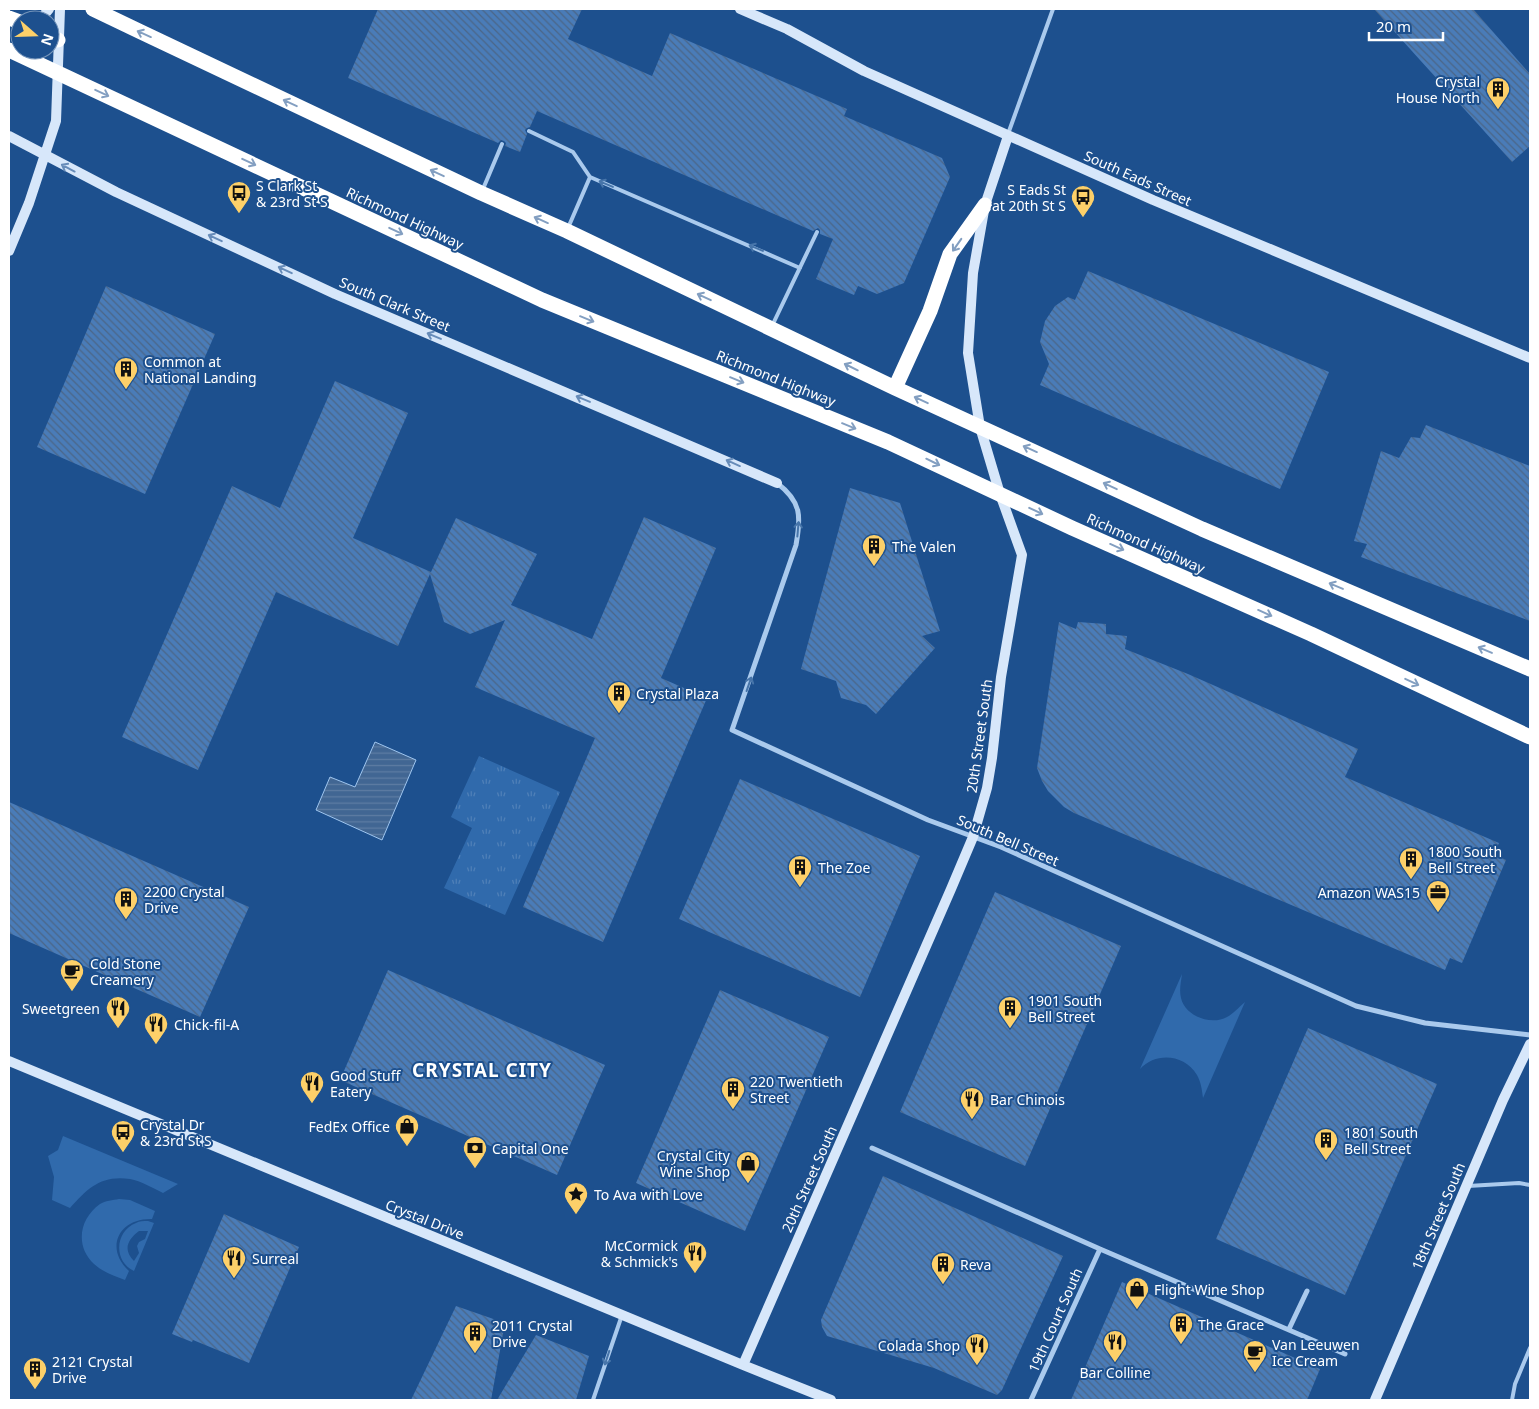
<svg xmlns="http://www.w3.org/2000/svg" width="1539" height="1409" font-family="'Noto Sans',sans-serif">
<defs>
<pattern id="park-tufts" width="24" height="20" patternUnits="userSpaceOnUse" patternTransform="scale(1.25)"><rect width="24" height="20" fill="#306aac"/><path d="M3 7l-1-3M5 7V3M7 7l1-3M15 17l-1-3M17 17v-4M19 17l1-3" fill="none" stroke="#4f80b8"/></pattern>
<pattern id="water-rules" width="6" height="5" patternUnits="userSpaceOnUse" patternTransform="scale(1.25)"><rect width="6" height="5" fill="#416693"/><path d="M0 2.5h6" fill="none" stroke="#5e7da3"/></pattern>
<pattern id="building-back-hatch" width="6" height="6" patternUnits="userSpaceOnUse" patternTransform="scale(1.25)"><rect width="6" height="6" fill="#4a7cb8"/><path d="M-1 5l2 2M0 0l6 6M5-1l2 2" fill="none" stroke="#4b6687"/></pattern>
</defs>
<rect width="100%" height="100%" fill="#1d508e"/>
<!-- green -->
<path fill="#306aac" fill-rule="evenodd" d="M 1182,974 C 1181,982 1179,990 1181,998 C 1185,1016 1211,1026 1227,1017 C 1233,1014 1239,1007 1245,1002 L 1203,1098 C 1202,1090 1201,1082 1197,1075 C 1184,1054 1156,1052 1140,1069 Z
M 63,1136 L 178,1184 L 163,1193 C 153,1188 141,1181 130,1179 C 101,1175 88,1188 70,1208 L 52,1200 L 54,1177 L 48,1156 L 58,1150 Z
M 119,1199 L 130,1200 L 155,1211 L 152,1219 C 119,1218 104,1248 129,1271 L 125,1280 C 114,1276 103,1272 94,1264 C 75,1246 79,1219 100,1204 C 105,1201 113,1200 119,1199 Z
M 148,1221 L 154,1223 L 134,1271 C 113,1261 115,1231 136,1223 C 139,1221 144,1221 148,1221 ZM 139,1231 L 148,1231 L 145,1239 L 139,1242 L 137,1246 L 139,1253 L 134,1261 C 123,1250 127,1240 139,1231 Z"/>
<!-- park -->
<path fill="url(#park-tufts)" d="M 479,756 L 560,792 L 505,915 L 444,888 L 472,828 L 451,817 Z"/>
<!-- water -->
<path fill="url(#water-rules)" stroke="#9ec5ef" d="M 375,742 L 416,760 L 382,840 L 316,810 L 330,777 L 355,787 Z"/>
<!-- building -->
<path fill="url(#building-back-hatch)" d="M 378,9 L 582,9 L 568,39 L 652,76 L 670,33 L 847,109 L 844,116 L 942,158 L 950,177 L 904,283 L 877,294 L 858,286 L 854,295 L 816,279 L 833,239 L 820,234 L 820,230 L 818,228 L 813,231 L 537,111 L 530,127 L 527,128 L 525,130 L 527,134 L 520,152 L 505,146 L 506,143 L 504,141 L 501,140 L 498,143 L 348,78 Z
M 1374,9 L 1473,9 L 1530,74 L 1530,146 L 1512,162 Z
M 1088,271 L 1329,372 L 1280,489 L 1040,385 L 1049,364 L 1040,342 L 1045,321 L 1055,306 L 1068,297 L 1075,300 Z
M 106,286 L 215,334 L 145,494 L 37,447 Z
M 335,381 L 408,413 L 353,538 L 431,572 L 456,518 L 537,554 L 511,605 L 592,639 L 644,517 L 716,548 L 661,678 L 707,698 L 603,942 L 523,907 L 595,738 L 475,687 L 505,620 L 470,634 L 444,622 L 430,574 L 398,646 L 276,592 L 198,770 L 122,737 L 232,486 L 280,508 Z
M 1426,425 L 1530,466 L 1530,621 L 1361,557 L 1367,544 L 1354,541 L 1381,451 L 1399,458 L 1411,437 L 1420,438 Z
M 850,488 L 900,503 L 940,631 L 922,636 L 935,648 L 876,714 L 866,705 L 841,698 L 836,681 L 801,669 Z
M 1059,622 L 1076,629 L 1078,622 L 1106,624 L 1106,634 L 1127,636 L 1125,649 L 1188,674 L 1358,749 L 1345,777 L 1499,843 L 1494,854 L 1506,860 L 1462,963 L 1450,958 L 1445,970 L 1074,813 L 1064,807 L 1048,791 L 1042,781 L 1037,768 Z
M 740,779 L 920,856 L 860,997 L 679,919 Z
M 9,802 L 249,907 L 200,1017 L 9,933 Z
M 995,892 L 1121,946 L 1025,1166 L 900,1112 Z
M 388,970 L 605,1065 L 557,1175 L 340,1080 Z
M 720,990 L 829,1037 L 745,1231 L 636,1183 Z
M 1308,1028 L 1437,1084 L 1345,1295 L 1216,1239 Z
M 883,1176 L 1063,1256 L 1002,1390 L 997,1395 L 934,1368 L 827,1336 L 822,1327 L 821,1320 Z
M 224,1214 L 299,1247 L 249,1363 L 193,1340 L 192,1342 L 172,1334 Z
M 1122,1282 L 1320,1369 L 1307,1400 L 1071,1400 Z
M 456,1306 L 505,1323 L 491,1400 L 411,1400 Z
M 536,1335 L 589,1356 L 576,1400 L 497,1400 Z"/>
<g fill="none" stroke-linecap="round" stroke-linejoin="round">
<!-- lane -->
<path stroke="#aacaed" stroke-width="4" d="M 529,131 L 573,152 L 590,177 L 800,268
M 1008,134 L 1053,9
M 483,189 L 502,144
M 568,228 L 590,177
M 772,326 L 817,232
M 1468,1186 L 1519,1183 L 1530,1185
M 593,1400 L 622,1315
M 1512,1400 L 1515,1384 L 1530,1348"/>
<!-- street -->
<path stroke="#aacaed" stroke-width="5" d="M 777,483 C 802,502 801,517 796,545 L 732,730 L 928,820 L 1001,847 L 1356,1006 L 1425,1023 L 1530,1035
M 872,1148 L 1100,1249 L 1345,1354
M 1289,1329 L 1307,1291
M 1031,1400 L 1100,1249"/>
<!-- secondary -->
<path stroke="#d7e7fa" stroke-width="10" d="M 740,9 L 787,29 L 864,71 L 1153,200 L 1530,358
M 40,20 L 49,9
M 9,136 L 116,192 L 335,294 L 777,483
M 9,251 L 29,203 L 56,121 L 60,9
M 9,1061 L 743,1365 L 831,1400
M 743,1365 L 951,889 L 973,837 L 987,788 L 992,758 L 1001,677 L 1022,555 L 1000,494 L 980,427 L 968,353 L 973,273 L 985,205 L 1008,136
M 1375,1400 L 1503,1100 L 1530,1044"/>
<!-- highway -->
<path stroke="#fff" stroke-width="15" d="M 93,9 L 141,32 L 481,193 L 567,231 L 895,388 L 1202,529 L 1530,669
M 9,18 L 20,22
M 50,36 L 58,40
M 9,50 L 542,300 L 888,442 L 1072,528 L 1311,634 L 1530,737
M 895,388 L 930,311 L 950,254 L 985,205"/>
</g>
<!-- one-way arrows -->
<defs><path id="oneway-shaft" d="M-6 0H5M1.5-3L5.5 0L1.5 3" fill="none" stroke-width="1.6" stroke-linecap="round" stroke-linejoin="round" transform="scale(1.25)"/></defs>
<g stroke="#839fc1">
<use href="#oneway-shaft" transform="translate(144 34) rotate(-156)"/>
<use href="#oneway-shaft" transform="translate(102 93) rotate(25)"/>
<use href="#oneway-shaft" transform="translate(290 103) rotate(-155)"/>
<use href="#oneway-shaft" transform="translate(249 162) rotate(25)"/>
<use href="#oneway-shaft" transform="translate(437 173) rotate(-155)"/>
<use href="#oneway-shaft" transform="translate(541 220) rotate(-156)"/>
<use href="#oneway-shaft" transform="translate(396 231) rotate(25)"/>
<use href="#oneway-shaft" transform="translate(957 245) rotate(125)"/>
<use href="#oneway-shaft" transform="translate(704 297) rotate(-155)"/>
<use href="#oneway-shaft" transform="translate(587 319) rotate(22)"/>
<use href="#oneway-shaft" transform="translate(851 367) rotate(-154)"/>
<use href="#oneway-shaft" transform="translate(737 380) rotate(22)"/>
<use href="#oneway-shaft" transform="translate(921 400) rotate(-155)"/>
<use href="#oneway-shaft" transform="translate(849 426) rotate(22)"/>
<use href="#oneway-shaft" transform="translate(1030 449) rotate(-156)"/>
<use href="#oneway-shaft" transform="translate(933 462) rotate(26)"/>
<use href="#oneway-shaft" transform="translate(1110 486) rotate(-155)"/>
<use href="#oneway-shaft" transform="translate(1036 511) rotate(25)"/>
<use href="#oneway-shaft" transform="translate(1117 547) rotate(24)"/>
<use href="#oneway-shaft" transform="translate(1336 586) rotate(-157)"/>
<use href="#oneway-shaft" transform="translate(1265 613) rotate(24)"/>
<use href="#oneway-shaft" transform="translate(1485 650) rotate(-157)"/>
<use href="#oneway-shaft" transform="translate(1412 682) rotate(25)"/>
</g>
<g stroke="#678cb9">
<use href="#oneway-shaft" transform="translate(68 168) rotate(-152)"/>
<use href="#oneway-shaft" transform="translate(215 238) rotate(-155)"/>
<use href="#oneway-shaft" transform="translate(285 270) rotate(-155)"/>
<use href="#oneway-shaft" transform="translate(434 336) rotate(-157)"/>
<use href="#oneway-shaft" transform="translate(583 399) rotate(-157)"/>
<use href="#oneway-shaft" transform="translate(733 463) rotate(-156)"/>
</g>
<g stroke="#4775aa">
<use href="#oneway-shaft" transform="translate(606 184) rotate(-157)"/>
<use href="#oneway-shaft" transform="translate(756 248) rotate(-157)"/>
<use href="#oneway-shaft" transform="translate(798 529) rotate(-85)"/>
<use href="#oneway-shaft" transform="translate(749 684) rotate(-71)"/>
<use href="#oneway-shaft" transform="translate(607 1358) rotate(108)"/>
</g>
<!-- icons -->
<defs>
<g id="building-pin" transform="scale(1.25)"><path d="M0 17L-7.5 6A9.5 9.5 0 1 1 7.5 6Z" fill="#fdd069" stroke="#1d508e"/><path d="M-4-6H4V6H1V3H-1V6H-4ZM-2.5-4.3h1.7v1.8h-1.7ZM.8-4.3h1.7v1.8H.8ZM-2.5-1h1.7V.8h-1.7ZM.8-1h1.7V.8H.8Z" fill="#111"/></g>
<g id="bus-pin" transform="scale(1.25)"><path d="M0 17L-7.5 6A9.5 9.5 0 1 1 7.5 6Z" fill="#fdd069" stroke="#1d508e"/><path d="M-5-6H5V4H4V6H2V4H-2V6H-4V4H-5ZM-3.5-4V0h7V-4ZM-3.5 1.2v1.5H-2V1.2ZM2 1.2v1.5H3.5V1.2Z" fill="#111"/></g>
<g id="office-pin" transform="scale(1.25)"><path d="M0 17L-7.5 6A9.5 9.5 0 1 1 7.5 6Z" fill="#fdd069" stroke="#1d508e"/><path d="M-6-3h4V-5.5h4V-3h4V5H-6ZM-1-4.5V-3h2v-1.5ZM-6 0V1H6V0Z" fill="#111"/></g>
<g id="cafe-pin" transform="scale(1.25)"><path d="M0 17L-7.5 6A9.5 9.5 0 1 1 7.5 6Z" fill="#fdd069" stroke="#1d508e"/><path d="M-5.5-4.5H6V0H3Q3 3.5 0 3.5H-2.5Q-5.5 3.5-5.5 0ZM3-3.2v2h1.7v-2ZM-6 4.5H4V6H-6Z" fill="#111"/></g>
<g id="restaurant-pin" transform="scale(1.25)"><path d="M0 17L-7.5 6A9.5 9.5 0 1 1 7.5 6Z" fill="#fdd069" stroke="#1d508e"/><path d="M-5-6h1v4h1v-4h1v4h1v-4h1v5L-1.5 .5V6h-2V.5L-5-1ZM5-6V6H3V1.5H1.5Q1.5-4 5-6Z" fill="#111"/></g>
<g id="shop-pin" transform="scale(1.25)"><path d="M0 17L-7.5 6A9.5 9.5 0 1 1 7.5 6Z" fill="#fdd069" stroke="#1d508e"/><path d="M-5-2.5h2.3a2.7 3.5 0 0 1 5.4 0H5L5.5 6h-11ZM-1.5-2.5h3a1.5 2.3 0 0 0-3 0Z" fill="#111"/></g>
<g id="bank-pin" transform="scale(1.25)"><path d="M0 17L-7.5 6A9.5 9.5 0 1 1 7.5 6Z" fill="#fdd069" stroke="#1d508e"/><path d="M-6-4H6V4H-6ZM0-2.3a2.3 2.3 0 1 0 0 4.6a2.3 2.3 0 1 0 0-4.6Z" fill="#111"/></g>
<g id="sight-pin" transform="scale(1.25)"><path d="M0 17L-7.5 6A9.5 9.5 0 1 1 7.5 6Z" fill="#fdd069" stroke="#1d508e"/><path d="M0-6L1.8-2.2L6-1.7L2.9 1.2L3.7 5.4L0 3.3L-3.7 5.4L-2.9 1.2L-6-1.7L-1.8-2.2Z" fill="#111"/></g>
</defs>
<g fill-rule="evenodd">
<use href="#building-pin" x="1498" y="89"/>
<use href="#bus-pin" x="239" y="193"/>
<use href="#bus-pin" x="1083" y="197"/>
<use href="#building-pin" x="126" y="369"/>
<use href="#building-pin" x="874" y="546"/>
<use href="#building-pin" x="619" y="693"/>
<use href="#building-pin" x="1411" y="859"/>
<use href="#building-pin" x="800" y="867"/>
<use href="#office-pin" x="1438" y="892"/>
<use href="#building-pin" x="126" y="899"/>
<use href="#cafe-pin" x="72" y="971"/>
<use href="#restaurant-pin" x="118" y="1008"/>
<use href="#building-pin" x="1010" y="1008"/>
<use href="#restaurant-pin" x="156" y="1024"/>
<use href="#restaurant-pin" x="312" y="1083"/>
<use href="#building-pin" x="733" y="1089"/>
<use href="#restaurant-pin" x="972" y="1099"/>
<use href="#shop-pin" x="407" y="1126"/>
<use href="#bus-pin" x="123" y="1132"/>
<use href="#building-pin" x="1326" y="1140"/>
<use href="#bank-pin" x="475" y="1148"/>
<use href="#shop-pin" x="748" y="1163"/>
<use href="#sight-pin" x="576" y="1194"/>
<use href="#restaurant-pin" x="695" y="1253"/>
<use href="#restaurant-pin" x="234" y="1258"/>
<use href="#building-pin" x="943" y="1264"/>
<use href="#shop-pin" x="1137" y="1289"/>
<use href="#building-pin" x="1181" y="1324"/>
<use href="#building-pin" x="475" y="1333"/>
<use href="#restaurant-pin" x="1115" y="1342"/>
<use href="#restaurant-pin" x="977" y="1345"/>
<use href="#cafe-pin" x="1255" y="1352"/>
<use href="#building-pin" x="35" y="1369"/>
</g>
<g text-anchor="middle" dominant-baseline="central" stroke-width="4" stroke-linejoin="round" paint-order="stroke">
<!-- poi labels -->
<g font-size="14" fill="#fff" stroke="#1d508e" text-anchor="start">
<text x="1480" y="81" text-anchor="end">Crystal<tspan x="1480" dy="16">House North</tspan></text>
<text x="256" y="185">S Clark St<tspan x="256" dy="16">&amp; 23rd St S</tspan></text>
<text x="1066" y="189" text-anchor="end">S Eads St<tspan x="1066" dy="16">at 20th St S</tspan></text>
<text x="144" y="361">Common at<tspan x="144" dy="16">National Landing</tspan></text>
<text x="892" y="546">The Valen</text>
<text x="636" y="693">Crystal Plaza</text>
<text x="1428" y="851">1800 South<tspan x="1428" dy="16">Bell Street</tspan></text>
<text x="818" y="867">The Zoe</text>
<text x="144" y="891">2200 Crystal<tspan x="144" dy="16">Drive</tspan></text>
<text x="1420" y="892" text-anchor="end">Amazon WAS15</text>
<text x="90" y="963">Cold Stone<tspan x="90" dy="16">Creamery</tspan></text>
<text x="1028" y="1000">1901 South<tspan x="1028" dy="16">Bell Street</tspan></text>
<text x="100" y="1008" text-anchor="end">Sweetgreen</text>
<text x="174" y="1024">Chick-fil-A</text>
<text x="330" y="1075">Good Stuff<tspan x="330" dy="16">Eatery</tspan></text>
<text x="750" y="1081">220 Twentieth<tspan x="750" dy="16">Street</tspan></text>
<text x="990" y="1099">Bar Chinois</text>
<text x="140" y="1124">Crystal Dr<tspan x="140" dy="16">&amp; 23rd St S</tspan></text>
<text x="390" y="1126" text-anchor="end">FedEx Office</text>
<text x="1344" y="1132">1801 South<tspan x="1344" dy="16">Bell Street</tspan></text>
<text x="492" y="1148">Capital One</text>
<text x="730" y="1155" text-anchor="end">Crystal City<tspan x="730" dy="16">Wine Shop</tspan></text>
<text x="594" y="1194">To Ava with Love</text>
<text x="678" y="1245" text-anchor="end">McCormick<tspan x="678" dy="16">&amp; Schmick's</tspan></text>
<text x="252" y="1258">Surreal</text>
<text x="960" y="1264">Reva</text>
<text x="1154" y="1289">Flight Wine Shop</text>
<text x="1198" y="1324">The Grace</text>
<text x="492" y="1325">2011 Crystal<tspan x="492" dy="16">Drive</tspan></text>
<text x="1272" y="1344">Van Leeuwen<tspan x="1272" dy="16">Ice Cream</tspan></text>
<text x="960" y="1345" text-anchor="end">Colada Shop</text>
<text x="52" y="1361">2121 Crystal<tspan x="52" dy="16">Drive</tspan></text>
<text x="1115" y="1372" text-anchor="middle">Bar Colline</text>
</g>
<!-- street labels -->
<g font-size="14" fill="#fff" stroke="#1d508e">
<text transform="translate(1138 178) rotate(24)">South Eads Street</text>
<text transform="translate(405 218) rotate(25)">Richmond Highway</text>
<text transform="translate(395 304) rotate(23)">South Clark Street</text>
<text transform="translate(776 378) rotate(22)">Richmond Highway</text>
<text transform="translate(1146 543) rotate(24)">Richmond Highway</text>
<text transform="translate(979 736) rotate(-82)">20th Street South</text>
<text transform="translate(1008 840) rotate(23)">South Bell Street</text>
<text transform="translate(809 1179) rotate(-66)">20th Street South</text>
<text transform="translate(1438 1216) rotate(-67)">18th Street South</text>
<text transform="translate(425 1219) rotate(22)">Crystal Drive</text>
<text transform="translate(1055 1320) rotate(-66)">19th Court South</text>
</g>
<!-- district labels -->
<g font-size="19" font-weight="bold" letter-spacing="1" fill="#fff" stroke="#1d508e">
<text x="482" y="1070">CRYSTAL CITY</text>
</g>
</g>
<!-- border -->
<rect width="1539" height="1409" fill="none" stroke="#ffffff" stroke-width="20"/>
<!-- north arrow -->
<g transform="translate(35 35) rotate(110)"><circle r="24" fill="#1d508e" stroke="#7796bb"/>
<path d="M0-4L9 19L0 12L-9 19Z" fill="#fdd069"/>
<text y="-8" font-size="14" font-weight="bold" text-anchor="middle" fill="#ffffff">N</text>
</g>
<!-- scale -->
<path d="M1369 32v8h74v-8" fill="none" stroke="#ffffff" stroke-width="2.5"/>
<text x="1376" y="32" font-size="15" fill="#ffffff" stroke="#1d508e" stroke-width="4" paint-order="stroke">20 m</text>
</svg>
